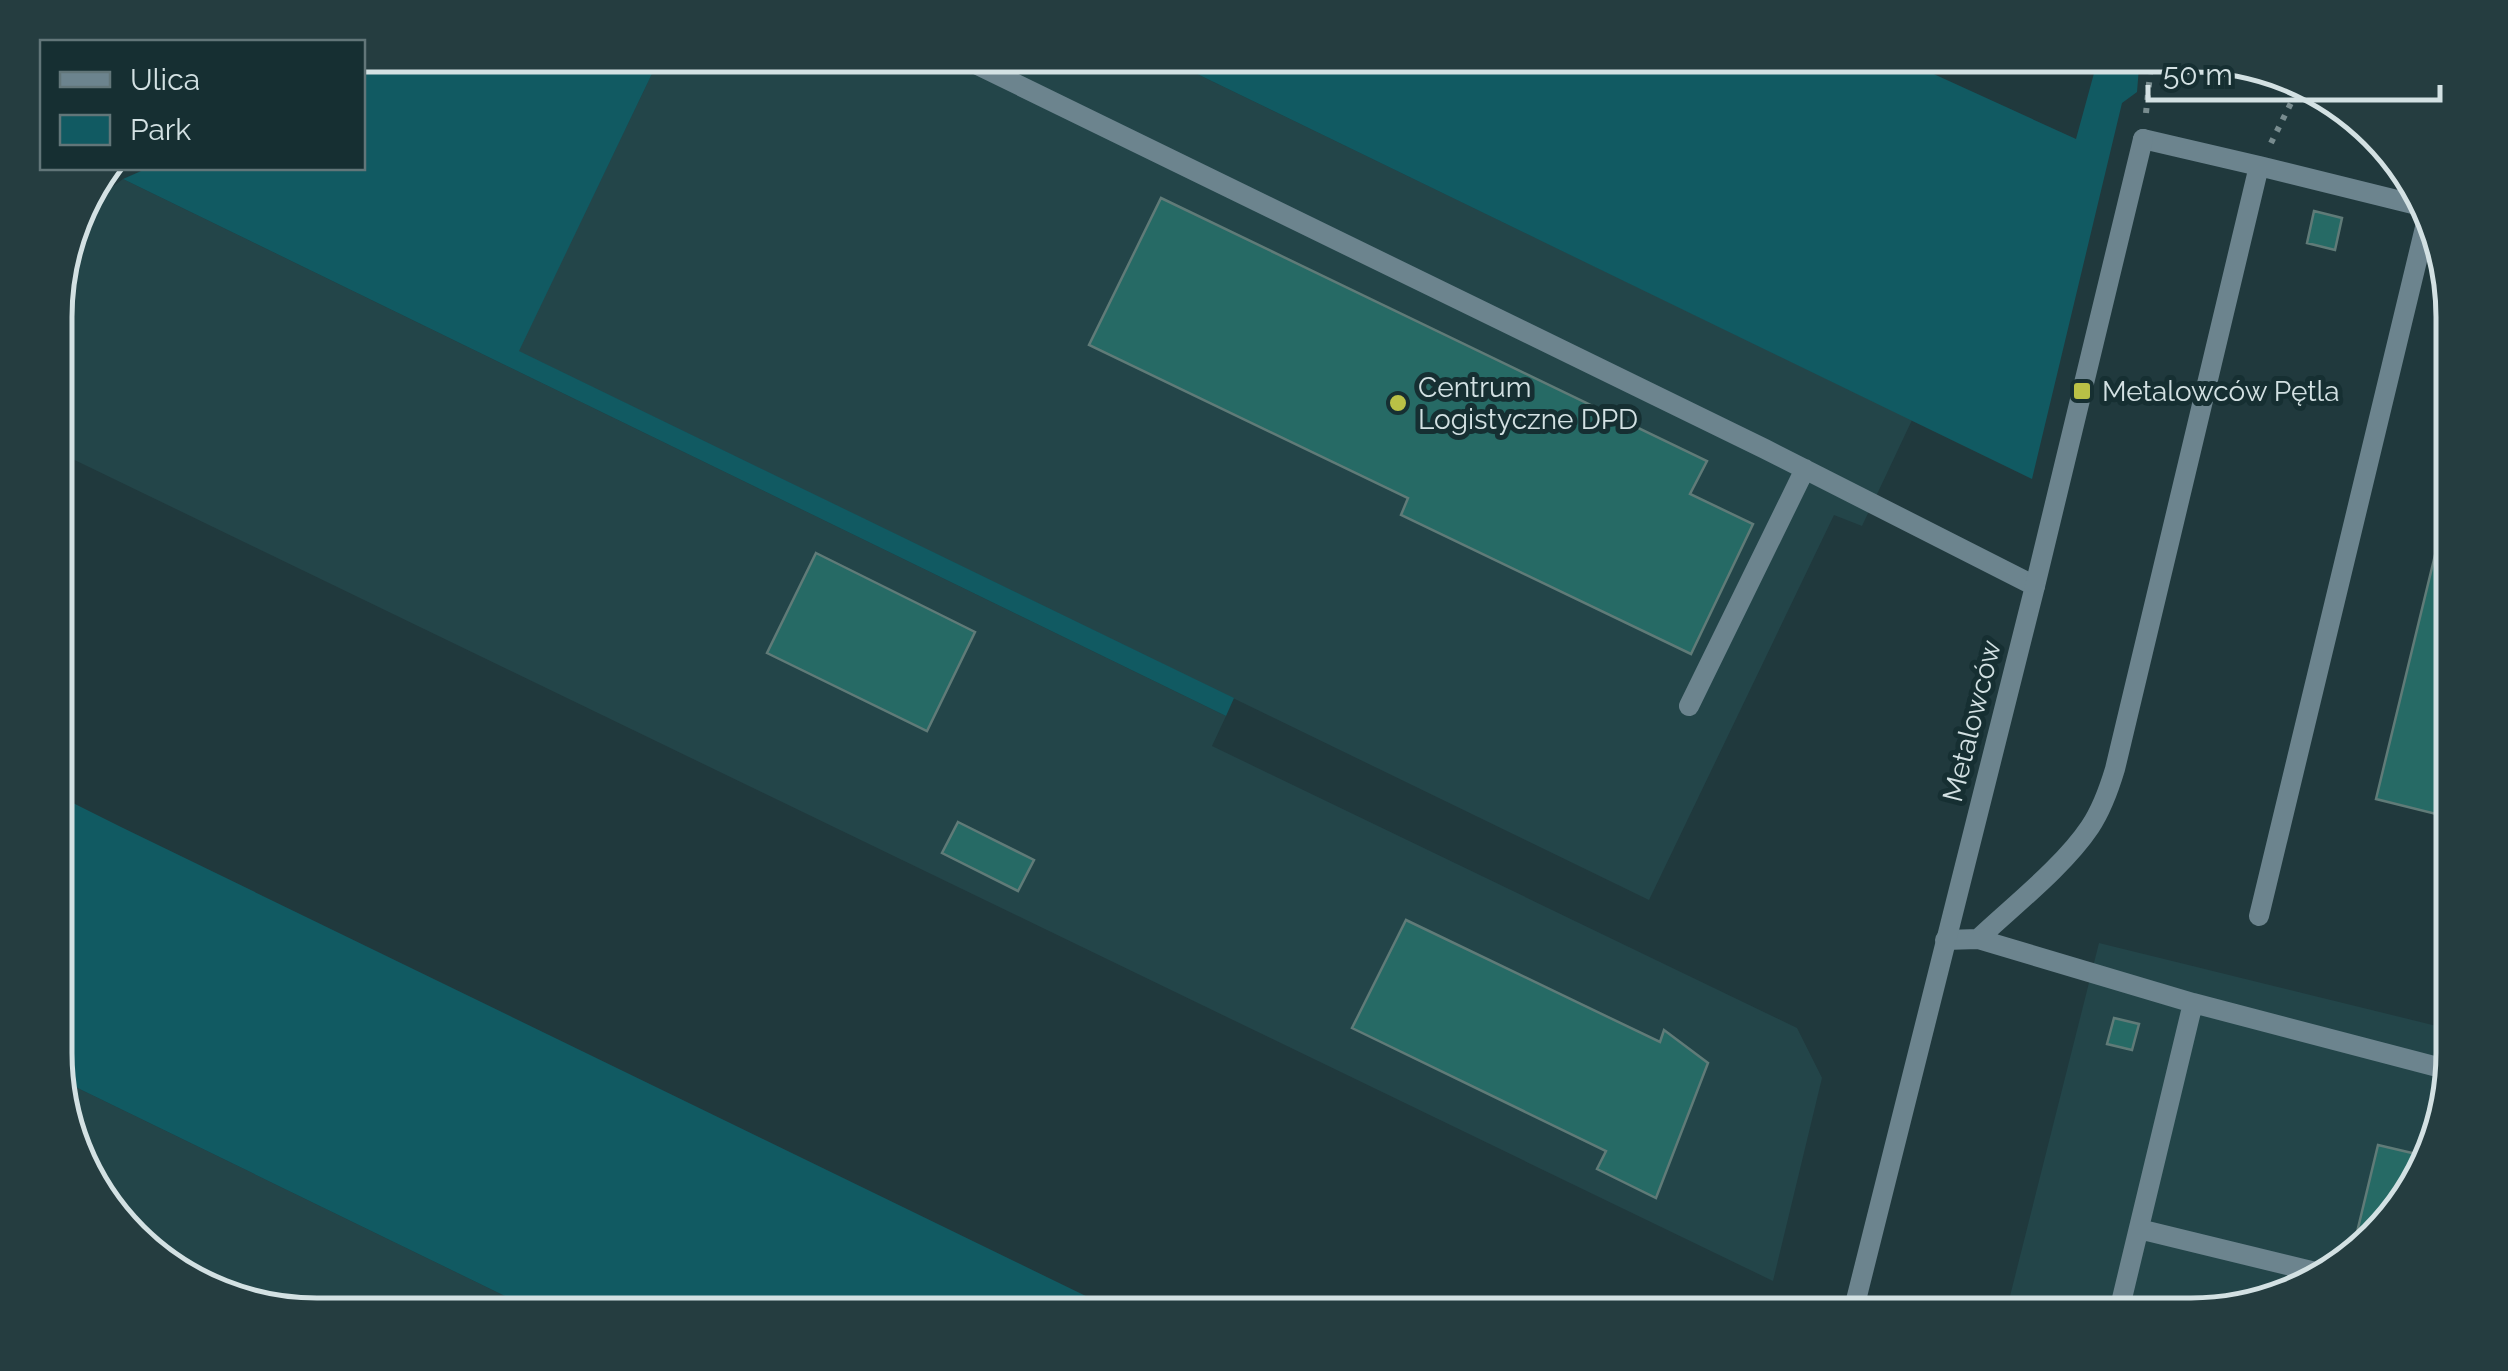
<svg xmlns="http://www.w3.org/2000/svg" width="2508" height="1371" font-family="Raleway,sans-serif">
<rect width="100%" height="100%" fill="#20393d"/>
<!-- built -->
<path fill="#234549" d="M 661,55 L 1158,55 L 1912,420 L 1862,526 L 1834,515 L 1649,900 L 518,351 Z
M 123,179 L 1226,716 L 1212,746 L 1797,1028 L 1822,1078 L 1773,1281 L 56,451 L 56,300 L 79,212 Z
M 2099,943 L 2453,1030 L 2453,1054 L 2426,1170 L 2336,1272 L 2207,1315 L 2005,1316 Z
M 57,1078 L 546,1316 L 318,1316 L 201,1289 L 100,1200 L 57,1088 Z"/>
<!-- green -->
<path fill="#115a62" d="M 363,55 L 661,55 L 519,351 L 1234,698 L 1226,716 L 123,179 L 148,168 L 362,168 Z
M 1158,55 L 1892,55 L 2076,139 L 2099,55 L 2140,55 L 2137,92 L 2122,103 L 2032,479 Z
M 57,795 L 121,827 L 1127,1316 L 546,1316 L 57,1078 Z"/>
<!-- building -->
<path fill="#266a65" stroke="#607b78" stroke-width="2.5" d="M 1161,198 L 1707,461 L 1690,494 L 1753,524 L 1691,654 L 1401,515 L 1408,498 L 1089,345 Z
M 2314,211 L 2342,218 L 2335,250 L 2307,243 Z
M 2451,489 L 2452,818 L 2376,799 Z
M 816,553 L 975,632 L 927,731 L 767,653 Z
M 958,822 L 1034,860 L 1018,891 L 942,853 Z
M 1406,920 L 1660,1042 L 1664,1030 L 1708,1063 L 1656,1198 L 1597,1169 L 1606,1151 L 1352,1028 Z
M 2114,1018 L 2139,1024 L 2132,1050 L 2107,1044 Z
M 2378,1145 L 2429,1157 L 2426,1170 L 2352,1253 Z"/>
<g fill="none" stroke-linecap="round" stroke-linejoin="round">
<!-- path -->
<path stroke="#788c8f" stroke-width="6" stroke-dasharray="5 8" stroke-linecap="butt" d="M 2146,113 L 2152,55
M 2271,143 L 2302,81"/>
<!-- lane -->
<path stroke="#6c848e" stroke-width="20" d="M 957,55 L 1765,449 L 2035,586
M 2259,166 L 2421,206
M 1689,706 L 1805,469
M 2259,916 L 2427,219
M 1978,939 L 2193,1003
M 1945,940 L 1978,939 C 2013,906 2064,866 2090,827 C 2102,809 2109,789 2115,769 L 2259,166 L 2143,139
M 2139,1229 L 2328,1275
M 2118,1315 L 2193,1003 L 2449,1070"/>
<!-- street -->
<path stroke="#6c848e" stroke-width="20" d="M 1852,1316 L 2035,586 L 2143,139"/>
</g>
<!-- markers -->
<g fill="#b9c046" stroke="#162f32" stroke-width="4">
<rect x="2072" y="381" width="20" height="20" rx="5"/>
<circle cx="1398" cy="403" r="10"/>
</g>
<g text-anchor="middle" dominant-baseline="central" stroke-width="10" stroke-linejoin="round" paint-order="stroke">
<!-- poi labels -->
<g font-size="28" fill="#d3e1e3" stroke="#162f32" text-anchor="start">
<text x="1418" y="387">Centrum<tspan x="1418" dy="32">Logistyczne DPD</tspan></text>
<text x="2102" y="391">Metalowców Pętla</text>
</g>
<!-- street labels -->
<g font-size="28" fill="#d3e1e3" stroke="#162f32">
<text transform="translate(1972 721) rotate(-76)">Metalowców</text>
</g>
</g>
<!-- crop -->
<path d="M0 0H2508V1371H0ZM317 72H2191A245 245 0 0 1 2436 317V1053A245 245 0 0 1 2191 1298H317A245 245 0 0 1 72 1053V317A245 245 0 0 1 317 72Z" fill="#253d40" fill-rule="evenodd"/>
<path fill="none" stroke="#d3e1e3" stroke-width="5" d="M317 72H2191A245 245 0 0 1 2436 317V1053A245 245 0 0 1 2191 1298H317A245 245 0 0 1 72 1053V317A245 245 0 0 1 317 72Z"/>
<!-- legend -->
<rect x="40" y="40" width="325" height="130" fill="#162f32" stroke="#627679" stroke-width="2.5"/>
<rect x="60" y="72" width="50" height="15" fill="#6c848e" stroke="#627679" stroke-width="2.5"/>
<text x="130" y="90" font-size="30" fill="#d3e1e3">Ulica</text>
<rect x="60" y="115" width="50" height="30" fill="#115a62" stroke="#627679" stroke-width="2.5"/>
<text x="130" y="140" font-size="30" fill="#d3e1e3">Park</text>
<!-- scale -->
<path d="M2148 85v15h292v-15" fill="none" stroke="#d3e1e3" stroke-width="5"/>
<text x="2163" y="85" font-size="30" fill="#d3e1e3" stroke="#162f32" stroke-width="8" paint-order="stroke">50 m</text>
</svg>
